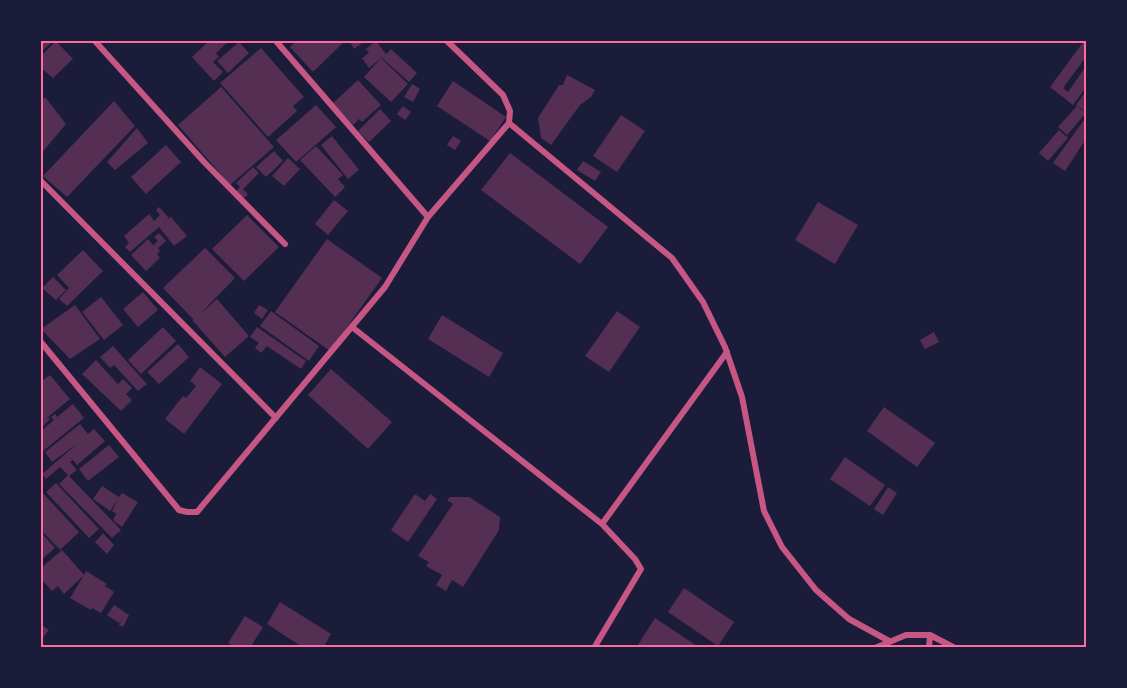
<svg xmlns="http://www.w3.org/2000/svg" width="1127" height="688" font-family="Manrope,sans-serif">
<rect width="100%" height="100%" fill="#1b1b3a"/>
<!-- building -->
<path fill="#542f53" d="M 41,40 L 54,40 L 40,53 Z
M 210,40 L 230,40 L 216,53 L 219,57 L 213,62 L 223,72 L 214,81 L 192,57 Z
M 297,40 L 346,40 L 313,72 L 290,47 Z
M 349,40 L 361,40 L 362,43 L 354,49 Z
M 56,41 L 73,59 L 53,78 L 40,67 L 40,57 Z
M 376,41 L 386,54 L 382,58 L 379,55 L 381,58 L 369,68 L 362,58 L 369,53 L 366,49 Z
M 1084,41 L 1086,43 L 1086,57 L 1063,88 L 1068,92 L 1086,66 L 1086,87 L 1073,105 L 1050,87 Z
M 239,42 L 249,53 L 228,73 L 217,61 Z
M 261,48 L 304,97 L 293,106 L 297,111 L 268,137 L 220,83 Z
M 391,49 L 417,73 L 409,82 L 382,58 Z
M 381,58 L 408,84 L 391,102 L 364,77 Z
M 567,75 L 595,90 L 591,97 L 580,105 L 551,145 L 541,138 L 538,118 L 559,85 L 563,85 Z
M 358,80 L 381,105 L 362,122 L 359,119 L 353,125 L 333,103 Z
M 453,81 L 506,117 L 490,141 L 437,106 Z
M 412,84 L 420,89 L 413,102 L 404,97 Z
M 221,87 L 274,147 L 230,185 L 178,125 Z
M 1086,91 L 1086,112 L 1076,105 Z
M 45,97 L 66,124 L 40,155 L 40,103 Z
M 114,101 L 135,126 L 67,197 L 43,176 Z
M 316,105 L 336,127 L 296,162 L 276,140 Z
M 403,106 L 411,112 L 405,120 L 397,114 Z
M 1077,106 L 1086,113 L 1067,135 L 1058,127 Z
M 380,109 L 391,121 L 369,142 L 358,131 Z
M 621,115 L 645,131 L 617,172 L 593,156 Z
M 1086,117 L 1086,139 L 1065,171 L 1053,163 Z
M 137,128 L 148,143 L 115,170 L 107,162 Z
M 1059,130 L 1068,138 L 1048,161 L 1039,153 Z
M 332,136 L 359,170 L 348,179 L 321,145 Z
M 453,136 L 461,141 L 455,150 L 447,145 Z
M 166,145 L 181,162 L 146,194 L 131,177 Z
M 316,146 L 343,175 L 338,179 L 345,187 L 335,197 L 300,160 Z
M 274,151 L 283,161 L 266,177 L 256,167 Z
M 510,153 L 608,227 L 580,264 L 481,190 Z
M 288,158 L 300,169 L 284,186 L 272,176 Z
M 583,161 L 601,172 L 595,181 L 577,170 Z
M 253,167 L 259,173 L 243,189 L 248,194 L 243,199 L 235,192 L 240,187 L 236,183 Z
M 334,200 L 348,211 L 328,235 L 315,224 Z
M 818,202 L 858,225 L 835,264 L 795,240 Z
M 159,207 L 169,218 L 161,225 L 171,217 L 187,236 L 174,246 L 159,227 L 130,252 L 125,247 L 129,243 L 124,236 L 149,214 L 154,221 L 160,215 L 156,210 Z
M 247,215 L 279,247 L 244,281 L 212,249 Z
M 159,233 L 166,241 L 158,248 L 160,251 L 157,254 L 160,258 L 146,271 L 131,255 L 148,239 L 153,245 L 158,241 L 154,237 Z
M 327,239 L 382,278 L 330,351 L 275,312 Z
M 205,248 L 235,278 L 199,315 L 217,299 L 249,336 L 225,357 L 193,321 L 193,319 L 163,288 Z
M 83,250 L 103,271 L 67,306 L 59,299 L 69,288 L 57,275 Z
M 53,277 L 66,290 L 56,300 L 42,288 Z
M 143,292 L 158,310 L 138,327 L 123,309 Z
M 101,297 L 123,325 L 104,340 L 82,312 Z
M 75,305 L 100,339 L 70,359 L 41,329 Z
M 259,305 L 268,310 L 262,319 L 254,313 Z
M 271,311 L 319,346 L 309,361 L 260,326 Z
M 617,311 L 640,327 L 609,372 L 585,356 Z
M 442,315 L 503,353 L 489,377 L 428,339 Z
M 163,327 L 176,341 L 141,374 L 128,360 Z
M 257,327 L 306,361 L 301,369 L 267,346 L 261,353 L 255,348 L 259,343 L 250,337 Z
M 934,332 L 939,342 L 925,349 L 920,340 Z
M 178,344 L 189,357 L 159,384 L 147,372 Z
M 113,346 L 147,384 L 138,391 L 114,365 L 110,368 L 100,357 Z
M 96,360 L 118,384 L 123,379 L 132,388 L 126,394 L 132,400 L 121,411 L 82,374 Z
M 200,367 L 222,384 L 184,434 L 165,419 L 183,396 L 186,398 L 196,386 L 190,381 Z
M 331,369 L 392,422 L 368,449 L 308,395 Z
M 50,375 L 70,399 L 48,417 L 50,419 L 40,429 L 40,382 Z
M 73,404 L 84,418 L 43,451 L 40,448 L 40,432 L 54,420 L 51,417 L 55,414 L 57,417 Z
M 884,407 L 935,443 L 917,467 L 867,431 Z
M 80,424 L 88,434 L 94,429 L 105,441 L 77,465 L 73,460 L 70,462 L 77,470 L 69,476 L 121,530 L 112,538 L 59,484 L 68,475 L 60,467 L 46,479 L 42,474 L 77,444 L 52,462 L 45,452 Z
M 109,445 L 119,457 L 88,481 L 79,469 Z
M 845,457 L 885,485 L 870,506 L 830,479 Z
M 56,483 L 99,529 L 89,538 L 46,492 Z
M 102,486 L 119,497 L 122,493 L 138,502 L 122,527 L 113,520 L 116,514 L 112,511 L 118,499 L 110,511 L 93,499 Z
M 888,487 L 897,493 L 883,515 L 874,509 Z
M 40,490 L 79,532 L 60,550 L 40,529 Z
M 415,494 L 425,501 L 430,494 L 437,499 L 408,542 L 391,530 Z
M 450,497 L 469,497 L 500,517 L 499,530 L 463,587 L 452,580 L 446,591 L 436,585 L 442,575 L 426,566 L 429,562 L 418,556 L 453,504 L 447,500 Z
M 40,531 L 55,548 L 40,561 Z
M 103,533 L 114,545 L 107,554 L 95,542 Z
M 62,550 L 84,575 L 86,571 L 107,584 L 105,586 L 114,592 L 101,613 L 92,608 L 91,610 L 70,598 L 84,575 L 64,594 L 58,586 L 52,591 L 40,578 L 40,569 Z
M 684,588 L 734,622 L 718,646 L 668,612 Z
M 280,602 L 331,634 L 323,648 L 304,648 L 267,624 Z
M 114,605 L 129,615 L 123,627 L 119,625 L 123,617 L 119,623 L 107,615 Z
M 245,616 L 263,627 L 250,648 L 235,648 L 228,643 Z
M 655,618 L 700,648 L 636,648 Z
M 40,624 L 49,630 L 40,641 Z"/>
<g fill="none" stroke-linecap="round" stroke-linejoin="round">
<!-- minor -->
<path stroke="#c65784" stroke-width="6" d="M 94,40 L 205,163 L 285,244
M 275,40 L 428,217
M 509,123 L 672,258 L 703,302 L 725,347 L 742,397 L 764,511 L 782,547 L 816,590 L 849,619 L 889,641
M 40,180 L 276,418
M 352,327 L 602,524 L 727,352
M 40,341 L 179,510 L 187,512 L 197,512 L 385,287 L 428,217 L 509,123 L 510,111 L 503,95 L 446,40
M 930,635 L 955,648
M 594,648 L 641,569 L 635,559 L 602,524
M 875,648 L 906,635 L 930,635 L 929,648"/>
</g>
<!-- border -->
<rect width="1127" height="688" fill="none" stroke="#1b1b3a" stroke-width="84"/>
<rect x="42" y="42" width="1043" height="604" fill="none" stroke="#ff6b9d" stroke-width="2"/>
</svg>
